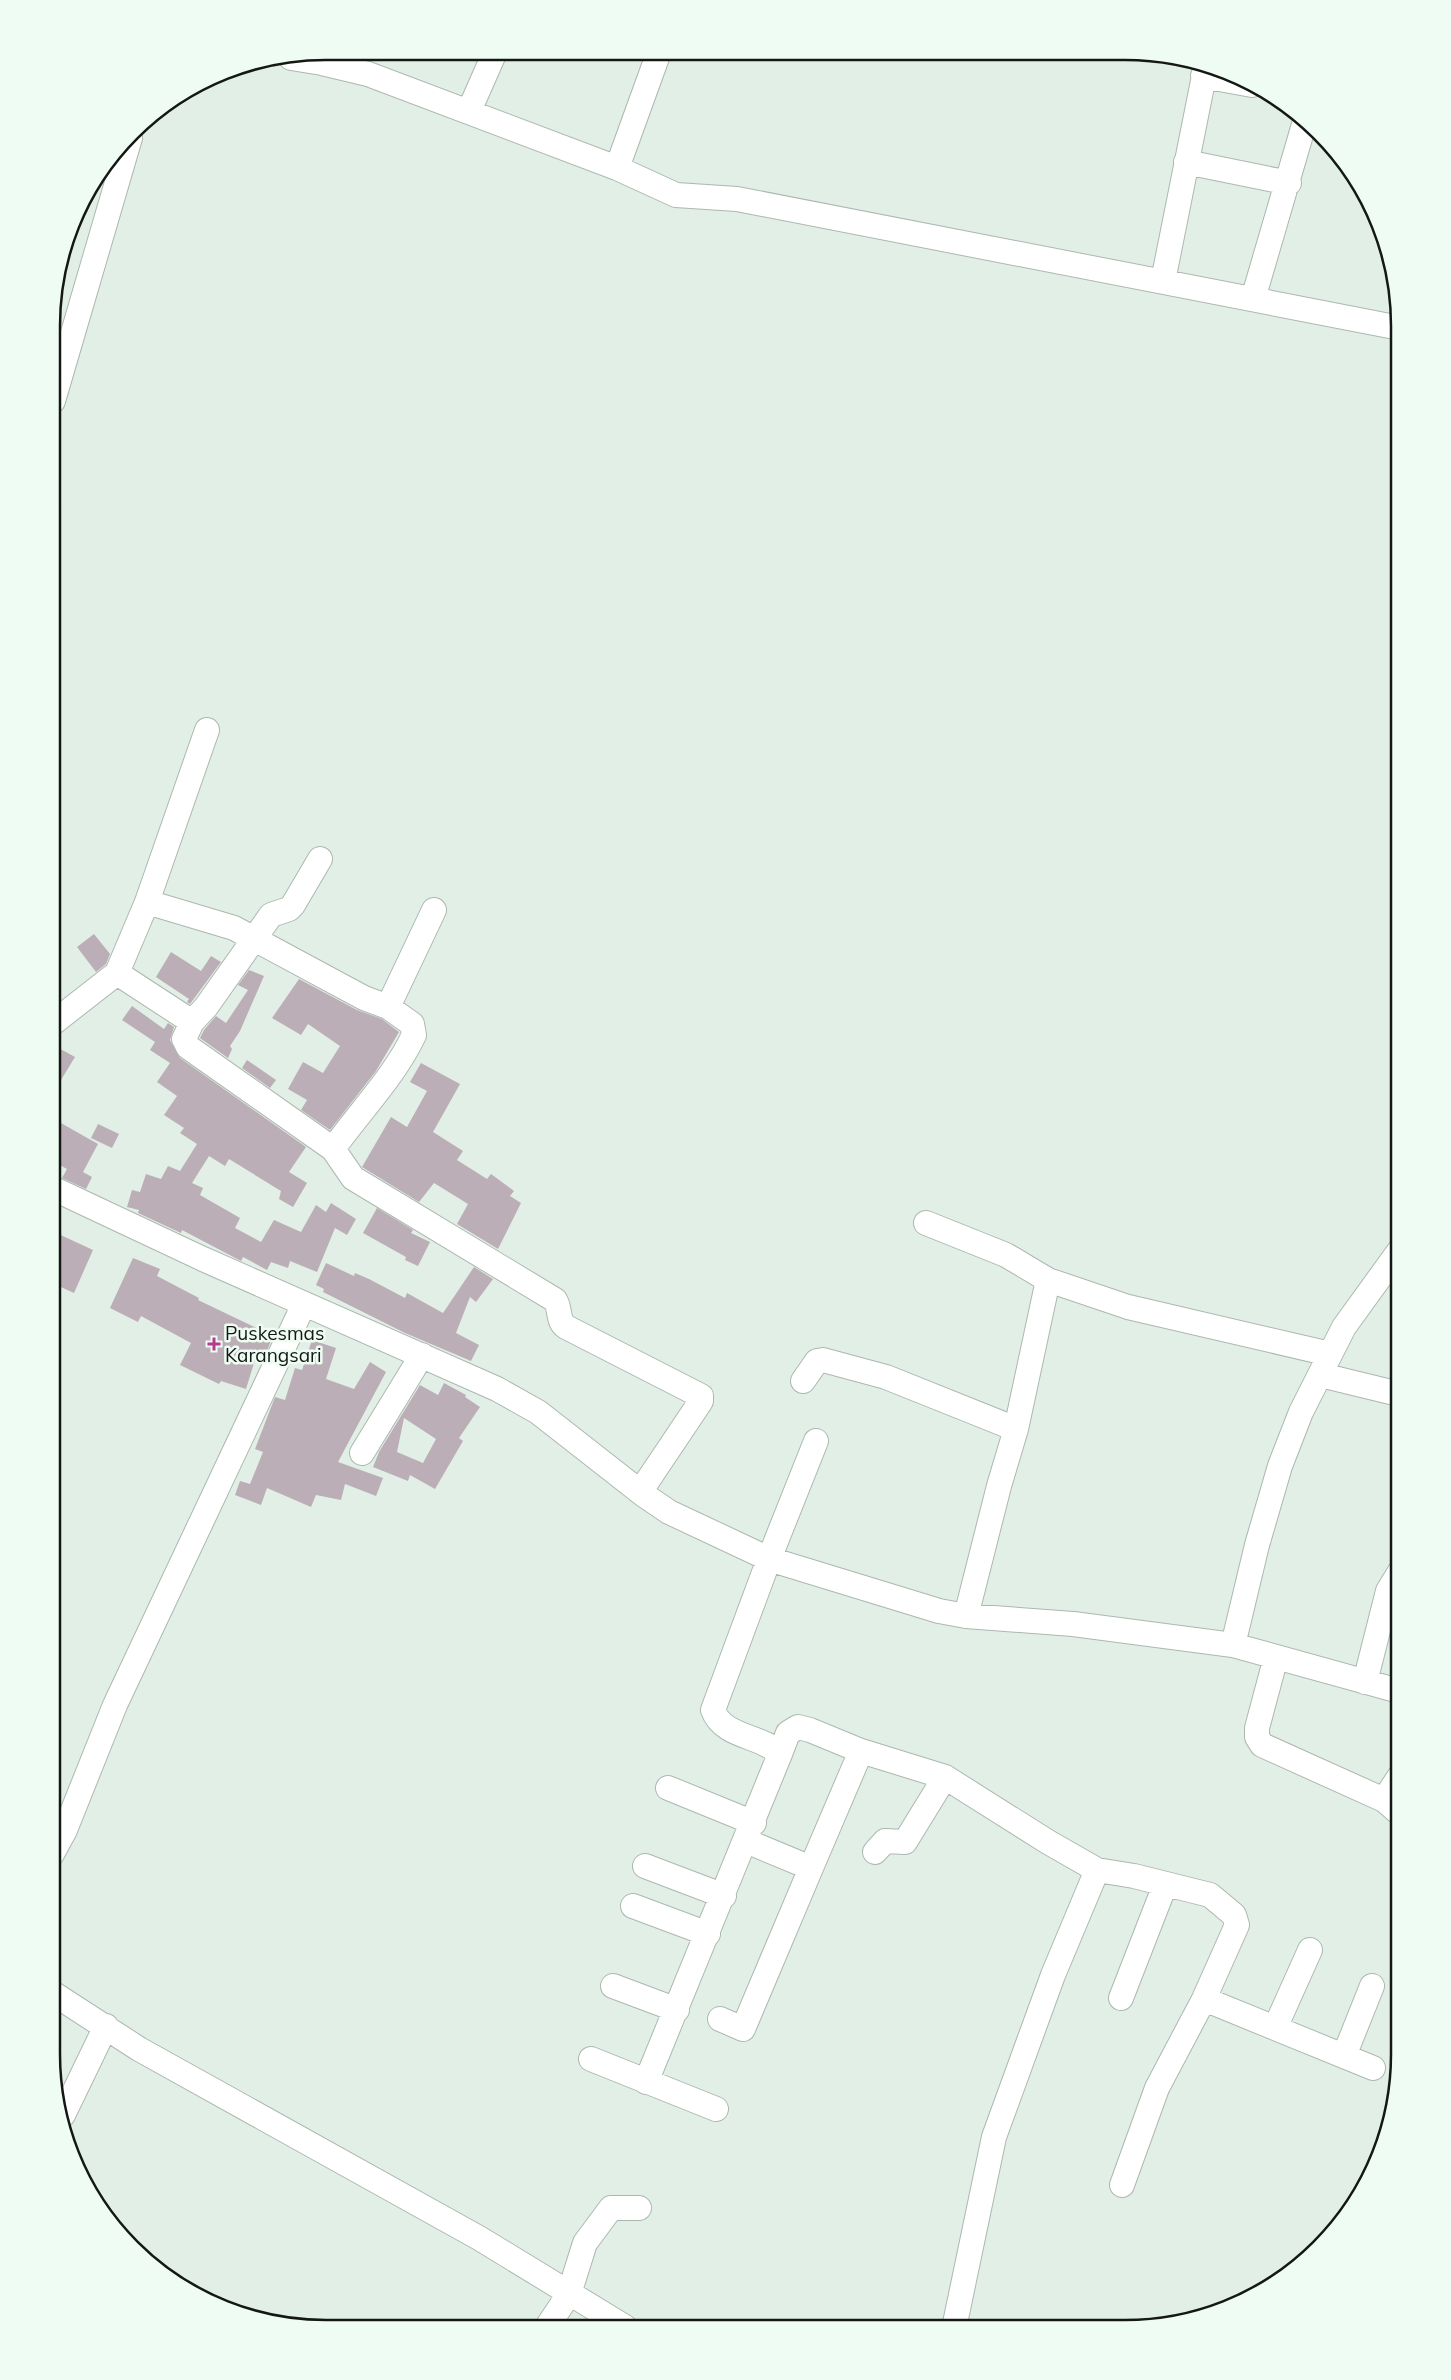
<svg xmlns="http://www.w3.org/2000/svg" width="1451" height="2380" font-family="Mulish,sans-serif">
<rect width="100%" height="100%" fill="#e2efe6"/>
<!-- building -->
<path fill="#bbaeb6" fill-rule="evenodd" d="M 94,934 L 110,954 L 106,964 L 96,972 L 77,947 Z
M 171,952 L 201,971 L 211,956 L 221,962 L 190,1004 L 187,1002 L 189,999 L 156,977 Z
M 249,970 L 264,976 L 240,1031 L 230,1046 L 232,1049 L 228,1058 L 200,1038 L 204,1030 L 216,1016 L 226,1023 L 248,990 L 238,985 Z
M 299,979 L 357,1010 L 382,1019 L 399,1032 L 376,1071 L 330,1130 L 301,1110 L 307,1100 L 288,1089 L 303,1062 L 323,1073 L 340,1046 L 308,1024 L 301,1035 L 272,1018 Z
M 132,1006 L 164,1029 L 168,1023 L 174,1027 L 170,1040 L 180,1058 L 306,1147 L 289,1172 L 307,1183 L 293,1207 L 279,1199 L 281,1191 L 229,1159 L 225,1166 L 209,1156 L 192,1183 L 203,1188 L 200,1195 L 240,1218 L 235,1228 L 261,1242 L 274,1220 L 301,1232 L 316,1205 L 326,1212 L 331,1203 L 356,1219 L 347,1235 L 335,1228 L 317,1272 L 290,1261 L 288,1268 L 271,1262 L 267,1270 L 243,1257 L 241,1261 L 182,1230 L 181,1233 L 138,1213 L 139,1210 L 127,1207 L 132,1190 L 140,1192 L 146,1174 L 161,1179 L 168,1166 L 180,1171 L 197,1144 L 180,1133 L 184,1128 L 164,1115 L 177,1096 L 157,1082 L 170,1063 L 150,1050 L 155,1042 L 122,1020 Z
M 53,1045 L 75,1057 L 53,1093 Z
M 247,1060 L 276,1080 L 270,1088 L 242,1068 Z
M 421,1063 L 460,1084 L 433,1132 L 463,1151 L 457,1160 L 487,1179 L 491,1174 L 514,1191 L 510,1196 L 521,1203 L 498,1249 L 457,1224 L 468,1204 L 434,1183 L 419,1202 L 362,1167 L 391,1117 L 407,1127 L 427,1091 L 410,1082 Z
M 52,1118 L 98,1144 L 83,1172 L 92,1177 L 86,1189 L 62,1178 L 67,1169 L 52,1161 Z
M 98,1124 L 119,1134 L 112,1148 L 91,1138 Z
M 377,1208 L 413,1230 L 411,1233 L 430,1242 L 418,1266 L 405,1260 L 406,1257 L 363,1233 Z
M 52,1231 L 93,1250 L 74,1293 L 52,1283 Z
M 133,1258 L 160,1269 L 157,1276 L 199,1298 L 198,1300 L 273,1336 L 266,1353 L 258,1350 L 246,1389 L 221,1381 L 219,1384 L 180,1365 L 191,1343 L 141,1316 L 138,1322 L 110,1308 Z
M 326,1263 L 354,1276 L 355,1273 L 369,1279 L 405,1298 L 407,1293 L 443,1313 L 474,1267 L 493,1279 L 476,1302 L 470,1297 L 456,1333 L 479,1345 L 471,1361 L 405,1333 L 323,1292 L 324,1289 L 316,1285 Z
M 312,1340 L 336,1348 L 326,1379 L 354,1389 L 370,1362 L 386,1372 L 338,1462 L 383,1478 L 376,1496 L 345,1484 L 341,1500 L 316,1495 L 311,1507 L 267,1488 L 261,1505 L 235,1495 L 240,1481 L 250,1484 L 263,1452 L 255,1449 L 275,1397 L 285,1400 L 295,1368 L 302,1370 Z
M 444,1383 L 466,1395 L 465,1397 L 480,1407 L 459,1438 L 463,1441 L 435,1489 L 410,1475 L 408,1481 L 373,1467 L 379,1452 L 420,1385 L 438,1395 ZM 404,1418 L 436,1439 L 423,1463 L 397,1452 Z"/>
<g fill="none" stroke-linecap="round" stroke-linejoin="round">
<!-- minor casing -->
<g stroke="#acb8af" stroke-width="26">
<path id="minor" d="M 291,58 L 322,63 L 368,74 L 617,168 L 676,195 L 737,199 L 1400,328
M 1203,76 L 1252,85
M 469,111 L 495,52
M 1186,162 L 1289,183
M 617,168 L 659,52
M 1163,281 L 1206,66
M 1253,299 L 1305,121
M 53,401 L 130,138
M 147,902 L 234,928 L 364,998 L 388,1007 L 412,1024 L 414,1035 C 394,1077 360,1111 333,1149
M 117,973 L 192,1022 L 184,1039 L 188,1047 L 333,1149 L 353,1178 L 555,1300 C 561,1309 557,1321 566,1327 L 701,1396 L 701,1401 L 640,1492
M 388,1007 L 434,910
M 192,1022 L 206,1007 L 271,915 L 289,909 L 293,905 L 320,859
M 53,1023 L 117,973 L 147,902 L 207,730
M 52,1188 L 203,1259 L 497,1389 L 538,1412 L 644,1495 L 669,1512 L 769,1559 L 939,1611 L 966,1616 L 1073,1624 L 1233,1645 L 1399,1691
M 926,1223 L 1006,1255 L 1048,1280 L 1128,1307 L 1330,1354
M 1321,1375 L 1399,1394
M 803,1381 L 817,1361 L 823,1360 L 886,1377 L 1016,1429
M 362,1453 L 422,1355
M 966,1616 L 999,1486 L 1016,1429 L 1048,1280
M 1233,1645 L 1257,1545 L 1280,1466 L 1301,1412 L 1344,1327 L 1399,1251
M 1276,1657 L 1257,1728 L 1257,1737 L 1262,1745 L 1384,1800 L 1399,1813
M 1365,1682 L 1388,1591 L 1399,1573
M 861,1751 L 945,1777 L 1048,1842 L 1097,1870 L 1134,1876 L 1210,1895 L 1234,1915 L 1237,1925 L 1204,1999 L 1157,2088 L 1122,2185
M 780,1754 L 788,1733 L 798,1727 L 810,1730 L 861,1751 L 811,1868
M 668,1788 L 754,1823
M 1384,1800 L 1399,1777
M 875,1852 L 885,1841 L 905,1842 L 945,1777
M 52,1854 L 65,1830 L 115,1705 L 304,1304
M 645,1866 L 724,1896
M 633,1906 L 708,1934
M 613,1986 L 677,2010
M 51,1992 L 139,2049 L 479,2238 L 625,2327
M 1121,1998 L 1165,1885
M 1204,1999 L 1373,2068
M 720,2019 L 743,2029 L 811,1868 L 746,1841
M 1275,2028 L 1310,1950
M 1344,2056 L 1372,1986
M 591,2059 L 716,2109
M 646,2082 L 780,1754 C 762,1735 723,1738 713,1710 L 769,1559 L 816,1441
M 63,2115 L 106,2026
M 547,2327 L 569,2294 L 585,2243 L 611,2208 L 639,2208
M 954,2328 L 994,2137 L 1053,1975 L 1097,1870"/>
</g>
<!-- minor -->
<use href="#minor" stroke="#fff" stroke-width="24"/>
</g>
<!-- markers -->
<path fill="#b33b90" stroke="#effcf3" stroke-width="2" d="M211.5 1336.5h5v5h5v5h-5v5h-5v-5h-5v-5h5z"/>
<g text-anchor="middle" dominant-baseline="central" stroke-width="5" stroke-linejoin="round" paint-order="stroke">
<!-- poi labels -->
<g font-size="19" fill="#141815" stroke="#effcf3" text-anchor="start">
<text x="225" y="1333">Puskesmas<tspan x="225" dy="22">Karangsari</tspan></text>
</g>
</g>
<!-- crop -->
<path d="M0 0H1451V2380H0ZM326 60H1125A266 266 0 0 1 1391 326V2054A266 266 0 0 1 1125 2320H326A266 266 0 0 1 60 2054V326A266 266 0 0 1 326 60Z" fill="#effcf3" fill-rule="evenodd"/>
<path fill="none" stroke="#141815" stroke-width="2.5" d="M326 60H1125A266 266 0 0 1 1391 326V2054A266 266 0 0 1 1125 2320H326A266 266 0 0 1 60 2054V326A266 266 0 0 1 326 60Z"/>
</svg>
